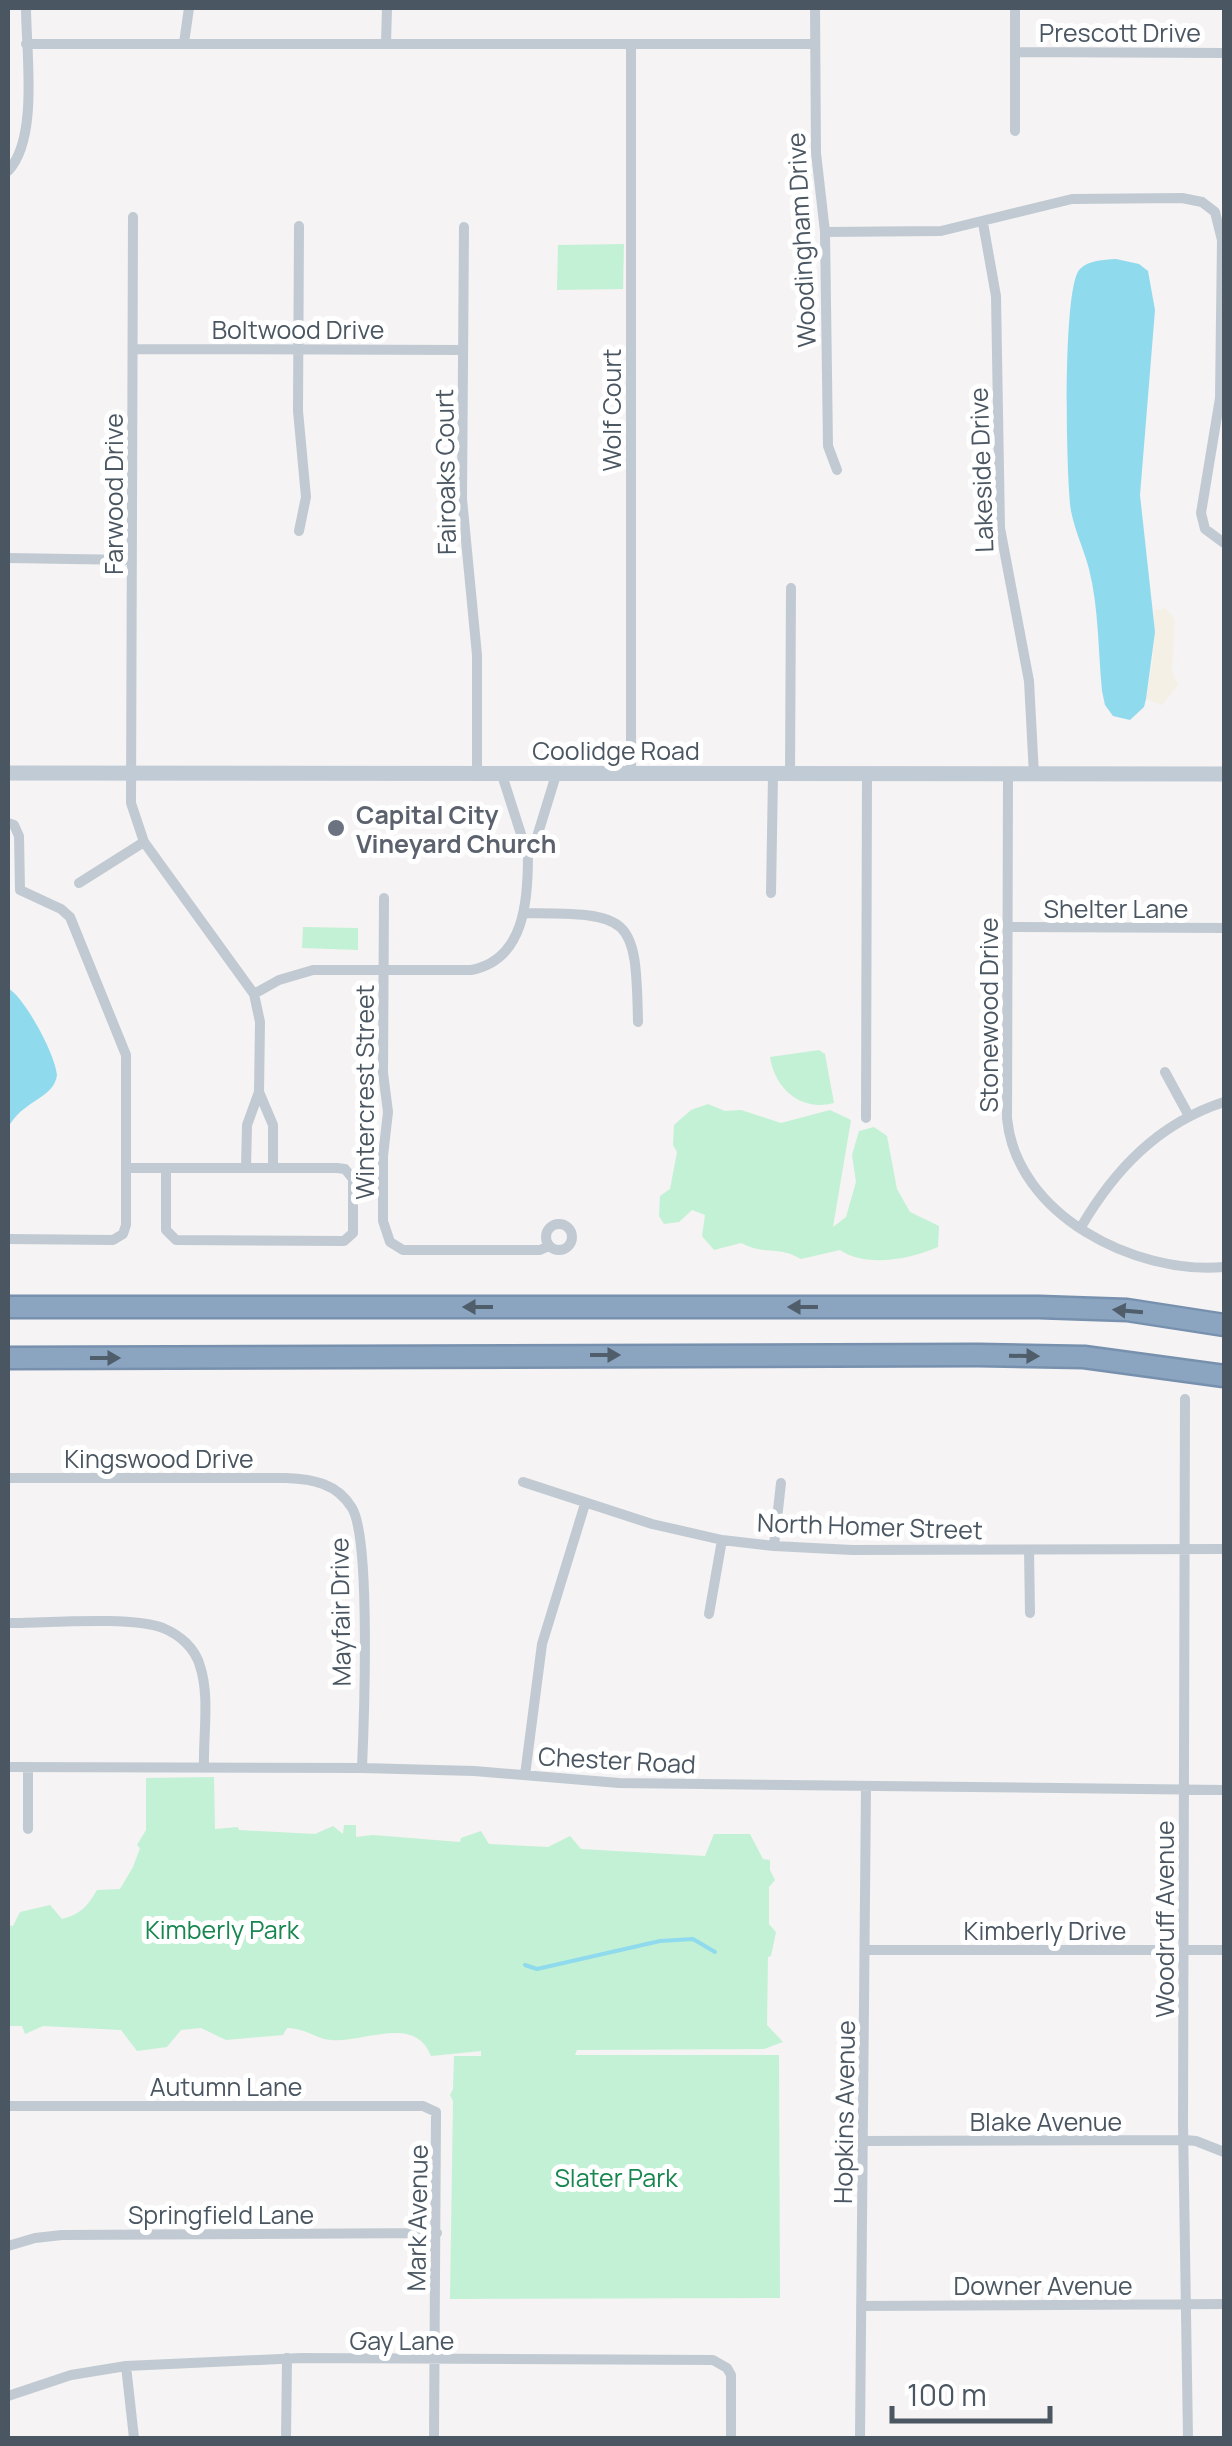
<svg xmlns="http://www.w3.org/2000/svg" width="1232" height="2446" font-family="Manrope,sans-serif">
<rect width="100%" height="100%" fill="#f5f3f3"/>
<!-- green -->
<path fill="#c3f1d5" d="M 624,244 L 623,289 L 557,290 L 558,245 Z
M 303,927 L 358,928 L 358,950 L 302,948 Z
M 819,1050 L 825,1054 L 834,1103 C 801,1112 775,1089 770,1057 Z
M 708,1104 L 725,1111 L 741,1110 L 781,1123 L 830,1110 L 851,1120 L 833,1227 L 846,1217 L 856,1182 L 852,1155 L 859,1131 L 874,1127 L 887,1136 L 897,1189 L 910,1212 L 939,1226 L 938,1247 C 911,1259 866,1268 840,1250 L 801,1259 C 777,1245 767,1256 741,1243 L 714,1250 L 702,1236 L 705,1215 L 692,1210 L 679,1222 L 664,1224 L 659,1216 L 660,1196 L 670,1189 L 677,1152 L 673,1145 L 674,1125 L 691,1110 Z
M 214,1777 L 215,1829 L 238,1827 L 239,1830 L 315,1834 L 333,1826 L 343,1834 L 344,1825 L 356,1825 L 356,1837 L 373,1835 L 460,1842 L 461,1838 L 481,1831 L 489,1844 L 548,1847 L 570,1836 L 581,1849 L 705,1856 L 714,1834 L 750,1834 L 763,1859 L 770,1860 L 770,1870 L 775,1880 L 769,1887 L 769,1924 L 776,1932 L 771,1956 L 768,1957 L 767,2025 L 783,2042 L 764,2049 L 577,2050 L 575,2055 L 779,2055 L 780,2298 L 450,2299 L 453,2101 L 450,2095 L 453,2089 L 454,2056 L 481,2056 L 481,2051 L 431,2056 C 415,2014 364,2043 331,2040 C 315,2039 309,2029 287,2028 L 283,2035 L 226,2040 L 201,2028 L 181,2030 L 167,2047 L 137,2051 L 121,2030 L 43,2026 L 25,2034 L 22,2026 L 8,2026 L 8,1925 L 13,1926 L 20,1912 L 50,1905 L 62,1919 C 81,1914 87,1907 97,1890 L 120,1889 L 133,1867 L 140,1848 L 137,1845 L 146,1830 L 146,1778 Z"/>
<!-- sand -->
<path fill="#f5f0e5" d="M 1165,608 L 1175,619 L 1172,671 L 1178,685 L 1162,705 L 1146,699 L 1153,658 L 1154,611 Z"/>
<!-- water -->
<path fill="#90daee" d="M 1116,259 L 1139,264 L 1148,271 L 1155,310 L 1140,495 L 1155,632 L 1146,699 L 1144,707 L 1130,720 L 1113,716 L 1105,705 L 1102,691 C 1098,651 1099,609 1089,569 C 1084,550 1075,531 1071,511 C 1066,480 1062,285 1080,269 C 1089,260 1103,260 1116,259 Z
M 8,988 C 25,998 55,1054 57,1075 C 54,1099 22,1100 8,1128 Z"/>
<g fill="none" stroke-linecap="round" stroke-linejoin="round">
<!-- stream -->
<path stroke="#90daee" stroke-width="4" d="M 525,1965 L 537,1969 L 660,1941 L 693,1939 L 715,1952"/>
<!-- highway casing -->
<g stroke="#7690ad" stroke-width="25">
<path id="highway" d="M 8,1307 L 1039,1307 L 1127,1310 L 1224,1325
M 8,1358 L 978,1355 L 1084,1357 L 1224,1376"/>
</g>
<!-- street -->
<path stroke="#c1cad2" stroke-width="10" d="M 815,8 L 816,153 L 825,232 L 828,446 L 837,470
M 184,43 L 189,8
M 386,43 L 387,8
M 26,44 L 815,44
M 631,46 L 631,775
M 1015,52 L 1224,53
M 1015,131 L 1015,8
M 8,171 C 39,139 26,51 26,8
M 133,217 L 131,803 L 144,842 L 254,994 L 260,1022 L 259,1092 L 247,1125 L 246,1168
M 983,223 L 996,296 L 1000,528 L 1029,681 L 1034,775
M 299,226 L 298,411 L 306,497 L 299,531
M 464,227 L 462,499 L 477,655 L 477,775
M 825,232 L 941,231 L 1072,199 L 1182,198 L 1202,202 L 1215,212 L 1222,240 L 1220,398 L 1201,513 L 1205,529 L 1224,543
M 133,349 L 463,350
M 8,558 L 132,560
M 502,775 L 528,856 L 536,840 L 556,775
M 790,775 L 791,588
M 1008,775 L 1007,1118 C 1016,1215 1135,1275 1224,1267
M 8,823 L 14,825 L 19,836 L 20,890 L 61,909 L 70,917 L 126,1055 L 126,1225 L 123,1234 L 113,1240 L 8,1239
M 79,883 L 144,842
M 771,893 L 773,775
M 384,898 L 383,1073 L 388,1112 L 383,1156 L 383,1221 L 390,1242 L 403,1250 L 540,1250 L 549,1246
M 525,913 C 631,914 636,914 638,1022
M 1008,927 L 1224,928
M 254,994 L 279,980 L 313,970 L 471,970 C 525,960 528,899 528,856
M 1165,1072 L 1189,1116
M 259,1092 L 273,1125 L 273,1168
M 866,1118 L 867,775
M 127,1168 C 197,1168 267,1168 337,1168 L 345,1169 L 353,1179 L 353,1233 L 344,1241 L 176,1240 L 166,1230 L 166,1168
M546 1237a13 13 0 1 1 26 0a13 13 0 1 1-26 0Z
M 1081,1227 C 1115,1169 1159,1123 1224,1102
M 1185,1399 L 1183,2124 L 1188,2438
M 8,1478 L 286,1478 C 312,1479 337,1483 352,1508 C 371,1539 364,1722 362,1768
M 523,1482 L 652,1524 L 722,1540 L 774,1546 L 852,1550 L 1224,1549
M 774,1546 L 781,1483
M 1029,1550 L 1030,1613
M 709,1614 L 722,1540
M 8,1623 C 46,1623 131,1616 163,1628 C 180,1635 195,1648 200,1666 C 210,1696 203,1736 204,1767
M 8,1767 L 362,1768 L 474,1771 L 619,1783 L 1224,1790
M 525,1775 L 542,1644 L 585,1504
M 28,1829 L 28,1767
M 866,1950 L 1224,1950
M 8,2106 L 423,2106 L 436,2112 L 434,2438
M 865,2141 L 1185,2140 L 1196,2141 L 1224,2152
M 8,2246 L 35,2238 L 62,2235 L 437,2233
M 861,2306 L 1224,2304
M 126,2366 L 134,2438
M 8,2396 L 71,2375 L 126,2366 L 301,2358 L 713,2360 L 727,2368 L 731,2375 L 731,2438
M 286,2438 L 287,2358
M 860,2438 L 866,1787"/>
<!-- secondary -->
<path stroke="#c1cbd6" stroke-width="15" d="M 8,773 L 1224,774"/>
<!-- highway -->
<use href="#highway" stroke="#8ba5c1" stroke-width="20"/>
</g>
<!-- one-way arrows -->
<defs><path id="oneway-solid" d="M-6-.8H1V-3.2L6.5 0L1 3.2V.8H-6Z" transform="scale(2.5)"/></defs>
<g fill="#505e6b">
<use href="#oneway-solid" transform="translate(478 1307) rotate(180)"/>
<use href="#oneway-solid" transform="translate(803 1307) rotate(180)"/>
<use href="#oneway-solid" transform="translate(1128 1311) rotate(-175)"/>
<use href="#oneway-solid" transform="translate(605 1355)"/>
<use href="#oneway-solid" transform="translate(1024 1356) rotate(1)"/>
<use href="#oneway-solid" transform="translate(105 1358)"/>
</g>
<!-- markers -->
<circle fill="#6b7280" stroke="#fff" stroke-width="4" cx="336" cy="828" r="10"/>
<g text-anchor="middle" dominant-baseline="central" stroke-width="10" stroke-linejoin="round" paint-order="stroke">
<!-- street labels -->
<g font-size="25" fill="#4a5661" stroke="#fff">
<text x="1120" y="32">Prescott Drive</text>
<text transform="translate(801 240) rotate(-93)">Woodingham Drive</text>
<text x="298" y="329">Boltwood Drive</text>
<text transform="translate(611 410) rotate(-90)">Wolf Court</text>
<text transform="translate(981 470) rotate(-92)">Lakeside Drive</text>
<text transform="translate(445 472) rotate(-91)">Fairoaks Court</text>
<text transform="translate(113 494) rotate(-90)">Farwood Drive</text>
<text x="616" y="750">Coolidge Road</text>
<text x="1116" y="908">Shelter Lane</text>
<text transform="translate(988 1015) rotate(-90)">Stonewood Drive</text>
<text transform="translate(364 1092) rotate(-90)">Wintercrest Street</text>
<text x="159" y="1458">Kingswood Drive</text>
<text transform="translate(870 1526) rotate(2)">North Homer Street</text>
<text transform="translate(340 1612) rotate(-91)">Mayfair Drive</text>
<text transform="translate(617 1760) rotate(3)">Chester Road</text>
<text transform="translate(1164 1919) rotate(-90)">Woodruff Avenue</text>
<text x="1045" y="1930">Kimberly Drive</text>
<text x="226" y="2086">Autumn Lane</text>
<text transform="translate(844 2112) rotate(-89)">Hopkins Avenue</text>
<text x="1046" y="2121">Blake Avenue</text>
<text x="221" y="2214">Springfield Lane</text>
<text transform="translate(417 2218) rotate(-89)">Mark Avenue</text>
<text x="1043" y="2285">Downer Avenue</text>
<text x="402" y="2340">Gay Lane</text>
</g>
<!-- worship labels -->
<g font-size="25" font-weight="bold" fill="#5b616d" stroke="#fff" text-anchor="start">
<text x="356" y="814">Capital City<tspan x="356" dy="29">Vineyard Church</tspan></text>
</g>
<!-- park labels -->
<g font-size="25" fill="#17864f" stroke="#fff">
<text x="222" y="1929">Kimberly Park</text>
<text x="616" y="2177">Slater Park</text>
</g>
</g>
<!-- border -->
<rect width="1232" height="2446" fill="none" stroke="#4a5661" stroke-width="20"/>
<!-- scale -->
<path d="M892 2406v15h158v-15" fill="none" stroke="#4a5661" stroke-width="5"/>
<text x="907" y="2406" font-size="30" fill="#4a5661" stroke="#ffffff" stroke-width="8" paint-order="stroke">100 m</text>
</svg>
